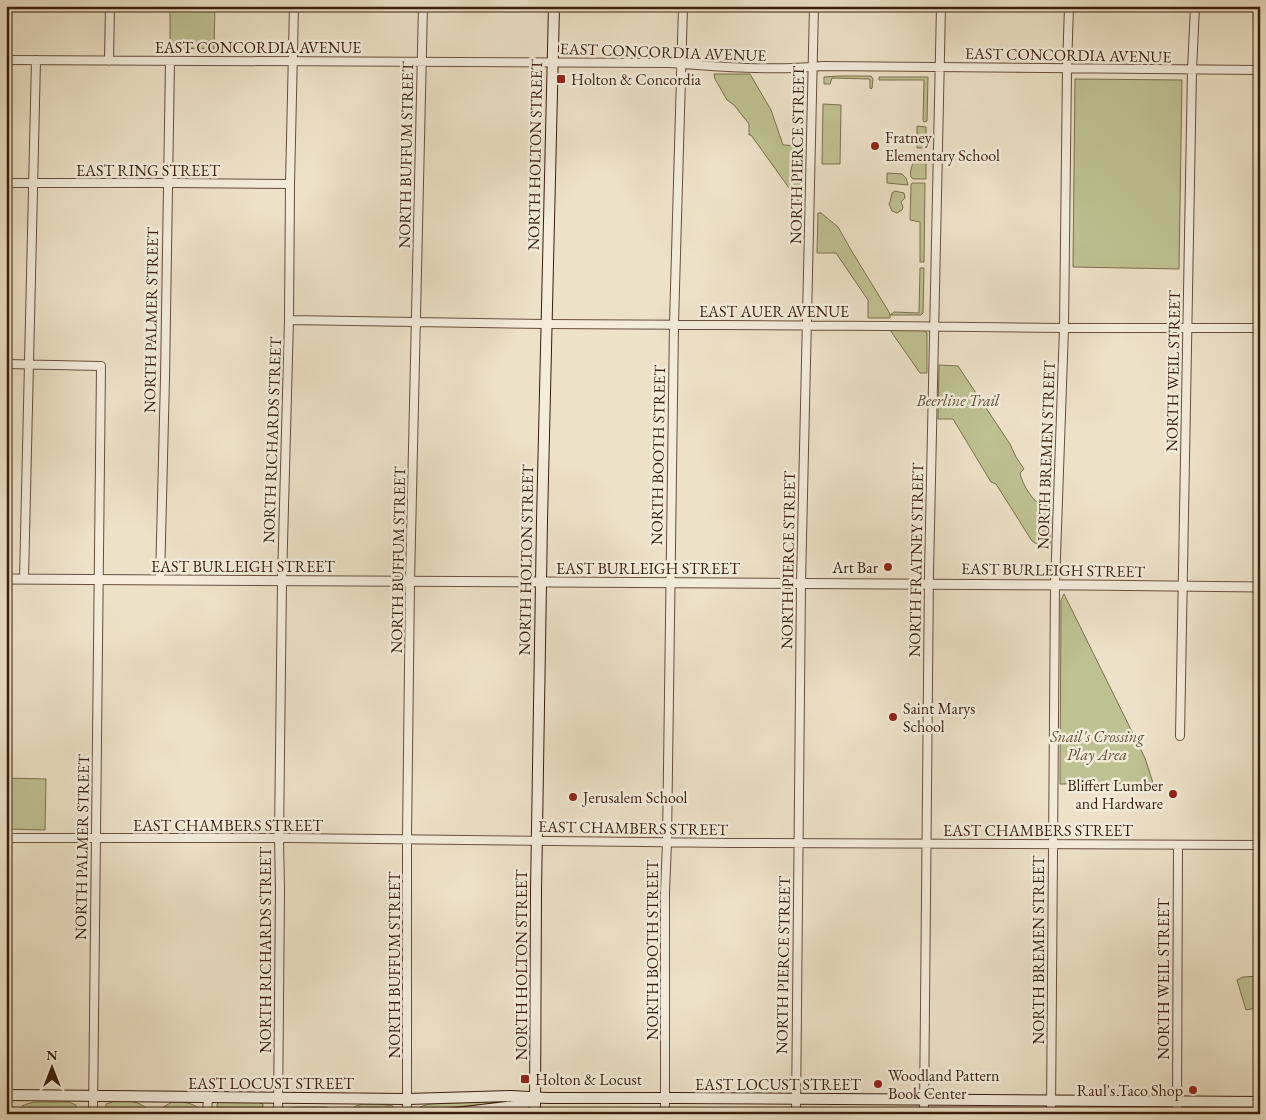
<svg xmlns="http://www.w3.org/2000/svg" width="1266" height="1120" font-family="'EB Garamond',serif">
<rect width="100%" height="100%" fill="#ede1c7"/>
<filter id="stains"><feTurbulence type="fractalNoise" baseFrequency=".004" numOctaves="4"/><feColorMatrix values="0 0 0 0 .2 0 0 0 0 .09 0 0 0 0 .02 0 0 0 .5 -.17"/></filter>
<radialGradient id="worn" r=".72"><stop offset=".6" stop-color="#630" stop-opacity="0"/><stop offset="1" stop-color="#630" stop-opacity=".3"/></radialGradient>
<!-- green -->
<path fill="#bec192" stroke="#7c7050" d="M 170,6 L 215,6 L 214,49 L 170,48 Z
M 714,74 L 750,74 L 771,110 L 783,145 L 802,146 L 802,206 L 751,135 L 749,135 L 749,124 L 734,105 L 727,100 L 715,79 Z
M 839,76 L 871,76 L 873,79 L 872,88 L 871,89 L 870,88 L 870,80 L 869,79 L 832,78 L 830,84 L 824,84 L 824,77 Z
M 879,77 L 928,77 L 927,121 L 924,122 L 923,120 L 924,80 L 879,80 Z
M 1075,79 L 1182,80 L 1179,269 L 1073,267 Z
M 823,104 L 841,105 L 840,164 L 822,164 Z
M 917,126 L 926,127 L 926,148 L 917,148 Z
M 917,153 L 926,153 L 926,179 L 913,179 L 911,177 C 909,166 915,163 917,153 Z
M 887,173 L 902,174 L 906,178 L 908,185 L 887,183 Z
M 912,183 L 925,183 L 924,262 L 920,262 L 920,222 L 910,220 L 911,185 Z
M 895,191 L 904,193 L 905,198 L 901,202 L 903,207 L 902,210 L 897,213 L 892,211 L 889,204 L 890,202 L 892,193 Z
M 818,213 L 821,213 L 838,227 L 851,250 L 889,312 L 890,315 L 894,312 L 919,313 L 920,268 L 924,268 L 923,313 L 921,315 L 890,315 L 890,318 L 868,318 L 868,300 L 836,253 L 817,253 Z
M 890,330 L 923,330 L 927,333 L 927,373 L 920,373 Z
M 939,365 L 958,366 L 1010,444 L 1016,457 L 1024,469 L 1020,473 C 1022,483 1030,497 1039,504 C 1042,506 1047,506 1051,506 L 1050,548 L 1043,548 L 1032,541 L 996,484 L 991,482 L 953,419 L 938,419 Z
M 1064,594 L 1145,758 L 1153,783 L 1060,784 L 1061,600 Z
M 6,778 L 46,779 L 45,830 L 6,829 Z
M 1260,976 L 1260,1007 L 1246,1010 L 1237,980 L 1243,977 Z
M 115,1101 C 127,1101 138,1100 147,1109 L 146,1111 L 113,1111 L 106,1108 L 106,1104 Z
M 498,1101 L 498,1103 L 420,1110 L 420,1107 L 429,1104 Z
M 34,1102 L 69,1102 L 76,1105 L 76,1110 C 63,1114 34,1114 22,1108 L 22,1106 L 27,1104 Z
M 172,1102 C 183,1102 191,1102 200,1109 L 200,1112 L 162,1112 L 161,1109 L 165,1106 Z
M 219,1102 L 257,1102 L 263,1104 L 263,1107 L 257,1108 L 219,1108 L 217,1107 L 217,1104 Z
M 362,1104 L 380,1104 L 393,1106 L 393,1111 L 388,1113 L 353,1113 L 350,1112 L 350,1110 L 354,1107 Z
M 298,1107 L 326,1107 L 333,1110 L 334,1112 L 333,1113 L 293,1112 L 290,1111 L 291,1108 Z
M 990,1109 L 1038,1109 L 1042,1111 L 1043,1114 L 990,1114 Z"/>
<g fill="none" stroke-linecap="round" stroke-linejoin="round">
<!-- minor casing -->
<g stroke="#674f3c" stroke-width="10">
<path id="minor" d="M 6,60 L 670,63 C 721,67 772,71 823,66 L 1260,70
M 109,61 L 110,6
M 6,183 L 176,183 L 290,184
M 289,320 L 546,324 L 887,326 L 1064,328 L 1260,328
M 6,364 L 101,366 L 93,1114
M 24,579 L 36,60
M 160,580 L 165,378 L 170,61
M 1180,736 L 1192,70 L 1195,6
M 6,838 L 289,838 L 731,843 L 1260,845
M 207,1114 L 208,1097
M 278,1114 L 280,890 L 279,838 L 282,581 L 289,320 L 290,184 L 294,6
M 407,1114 L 407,839 L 410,581 L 423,6
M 665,1114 L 665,892 L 667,842 L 674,324 L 683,6
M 796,1114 L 801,584 L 814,6
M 924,1114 L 929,573 L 941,6
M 1051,1114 L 1055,585 L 1064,328 L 1067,68 L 1069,6
M 1177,1114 L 1178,845"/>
</g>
<!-- tertiary casing -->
<g stroke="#674f3c" stroke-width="11">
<path id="tertiary" d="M 6,579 L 1083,585 L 1260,587"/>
</g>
<!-- secondary casing -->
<g stroke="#3a1e0d" stroke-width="12">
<path id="secondary" d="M 6,1095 L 407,1099 L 511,1096 L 547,1098 L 675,1098 L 1260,1102
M 449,1114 L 522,1105 L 535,1098
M 535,1114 L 536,891 L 542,521 L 554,6"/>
</g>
<!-- minor -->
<use href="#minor" stroke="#f3ecdb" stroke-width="8"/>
<!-- tertiary -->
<use href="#tertiary" stroke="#f3ecdb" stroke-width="9"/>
<!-- secondary -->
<use href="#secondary" stroke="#f3ecdb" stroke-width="10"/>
</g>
<!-- markers -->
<g fill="#8f2418" stroke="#f3ecdb" stroke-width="2">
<rect x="556" y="74" width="10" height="10" rx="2.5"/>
<circle cx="875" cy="146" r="5"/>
<circle cx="888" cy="567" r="5"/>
<circle cx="893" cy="717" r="5"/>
<circle cx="1173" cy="794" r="5"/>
<circle cx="573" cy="797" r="5"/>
<rect x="520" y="1074" width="10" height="10" rx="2.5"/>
<circle cx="878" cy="1084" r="5"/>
<circle cx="1193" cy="1090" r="5"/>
</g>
<g text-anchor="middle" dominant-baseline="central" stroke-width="5" stroke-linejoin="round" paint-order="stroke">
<!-- street labels -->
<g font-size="16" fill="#3a1e0d" stroke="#f3ecdb">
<text x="258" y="47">EAST CONCORDIA AVENUE</text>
<text transform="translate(663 52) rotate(2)">EAST CONCORDIA AVENUE</text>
<text transform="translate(1068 55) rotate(1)">EAST CONCORDIA AVENUE</text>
<text transform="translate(406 155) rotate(-89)">NORTH BUFFUM STREET</text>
<text transform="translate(535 155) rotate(-89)">NORTH HOLTON STREET</text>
<text transform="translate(797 155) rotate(-89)">NORTH PIERCE STREET</text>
<text x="148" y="170">EAST RING STREET</text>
<text x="774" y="311">EAST AUER AVENUE</text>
<text transform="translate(151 320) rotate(-89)">NORTH PALMER STREET</text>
<text transform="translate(1173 371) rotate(-89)">NORTH WEIL STREET</text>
<text transform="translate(272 440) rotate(-88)">NORTH RICHARDS STREET</text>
<text transform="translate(658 455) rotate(-89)">NORTH BOOTH STREET</text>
<text transform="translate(1046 455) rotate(-88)">NORTH BREMEN STREET</text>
<text transform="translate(398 560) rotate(-89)">NORTH BUFFUM STREET</text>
<text transform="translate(526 560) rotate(-89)">NORTH HOLTON STREET</text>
<text transform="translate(788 560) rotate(-89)">NORTH PIERCE STREET</text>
<text transform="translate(916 560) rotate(-89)">NORTH FRATNEY STREET</text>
<text x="243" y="566">EAST BURLEIGH STREET</text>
<text x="648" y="568">EAST BURLEIGH STREET</text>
<text transform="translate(1053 570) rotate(1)">EAST BURLEIGH STREET</text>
<text x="228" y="825">EAST CHAMBERS STREET</text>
<text transform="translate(633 828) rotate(1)">EAST CHAMBERS STREET</text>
<text x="1038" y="830">EAST CHAMBERS STREET</text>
<text transform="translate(82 847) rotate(-89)">NORTH PALMER STREET</text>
<text transform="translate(265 950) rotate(-90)">NORTH RICHARDS STREET</text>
<text transform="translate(652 950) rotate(-90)">NORTH BOOTH STREET</text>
<text transform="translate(1038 950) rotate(-90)">NORTH BREMEN STREET</text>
<text transform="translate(394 965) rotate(-90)">NORTH BUFFUM STREET</text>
<text transform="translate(521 965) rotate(-90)">NORTH HOLTON STREET</text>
<text transform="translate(783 965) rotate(-89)">NORTH PIERCE STREET</text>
<text transform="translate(1163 979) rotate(-90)">NORTH WEIL STREET</text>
<text x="271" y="1083">EAST LOCUST STREET</text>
<text x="778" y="1084">EAST LOCUST STREET</text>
</g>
<!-- poi labels -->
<g font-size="16" fill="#3a1e0d" stroke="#f3ecdb" text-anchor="start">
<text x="571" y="79">Holton &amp; Concordia</text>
<text x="885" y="137">Fratney<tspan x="885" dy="18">Elementary School</tspan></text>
<text x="878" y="567" text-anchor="end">Art Bar</text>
<text x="903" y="708">Saint Marys<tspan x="903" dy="18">School</tspan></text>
<text x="1163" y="785" text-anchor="end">Bliffert Lumber<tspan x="1163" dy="18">and Hardware</tspan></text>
<text x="583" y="797">Jerusalem School</text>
<text x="888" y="1075">Woodland Pattern<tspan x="888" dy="18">Book Center</tspan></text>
<text x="535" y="1079">Holton &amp; Locust</text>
<text x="1183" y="1090" text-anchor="end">Raul's Taco Shop</text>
</g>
<!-- park labels -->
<g font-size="16" font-style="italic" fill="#624f35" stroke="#f3ecdb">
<text x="958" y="400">Beerline Trail</text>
<text x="1097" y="736">Snail's Crossing<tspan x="1097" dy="18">Play Area</tspan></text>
</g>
</g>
<!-- margin -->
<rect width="1266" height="1120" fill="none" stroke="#ede1c7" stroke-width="25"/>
<rect x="8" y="8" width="1251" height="1105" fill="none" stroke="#3a1e0d" stroke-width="2.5"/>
<rect x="12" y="12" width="1241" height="1095" fill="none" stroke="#3a1e0d"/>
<!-- north arrow -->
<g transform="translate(52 1068)" stroke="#f3ecdb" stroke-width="4" paint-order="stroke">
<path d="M0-4L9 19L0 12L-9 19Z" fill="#3a1e0d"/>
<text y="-8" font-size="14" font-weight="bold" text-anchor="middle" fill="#3a1e0d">N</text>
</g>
<rect width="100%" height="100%" filter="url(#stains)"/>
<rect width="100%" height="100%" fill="url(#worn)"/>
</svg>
